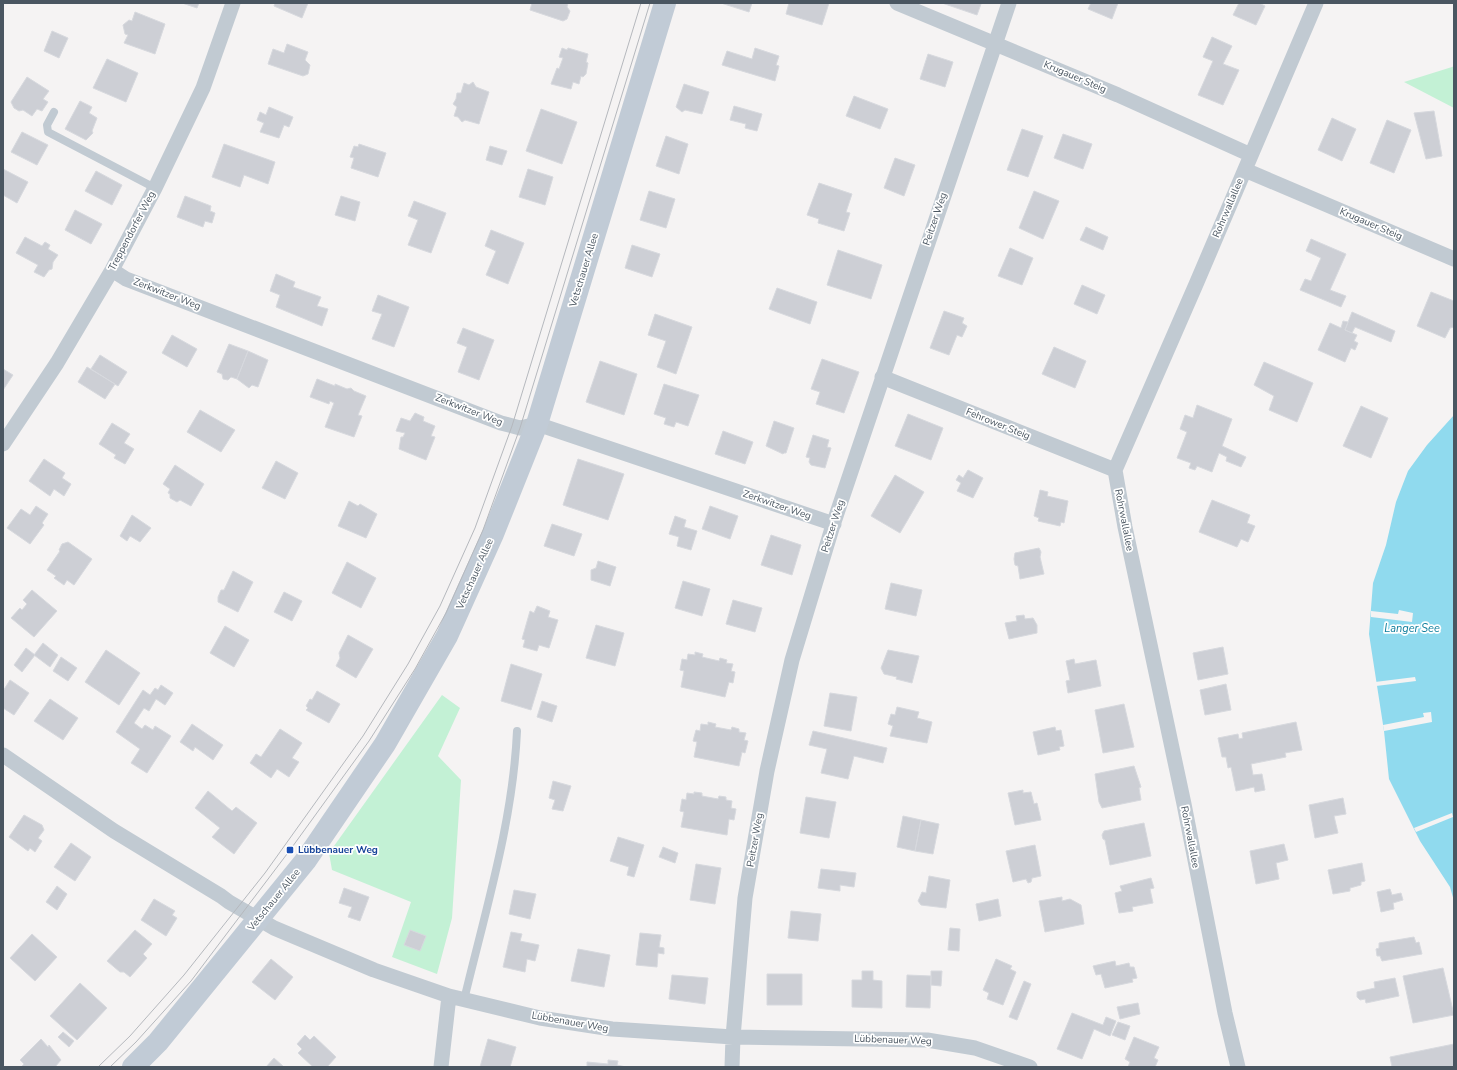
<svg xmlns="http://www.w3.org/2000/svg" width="1457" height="1070" font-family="'Nunito Sans',sans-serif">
<rect width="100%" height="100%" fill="#f5f3f3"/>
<!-- green -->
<path fill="#c3f1d5" d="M 1454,66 L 1454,108 L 1404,82 L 1452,67 Z
M 442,695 L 460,708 L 438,756 L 461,780 L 452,918 L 437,974 L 392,957 L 411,902 L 332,870 L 329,853 Z"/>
<!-- water -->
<path fill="#90daee" d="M 1454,415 L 1454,901 L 1450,887 L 1420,841 L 1389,779 L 1384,731 L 1369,634 L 1373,583 L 1386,545 L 1396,502 L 1408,471 L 1427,445 Z"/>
<!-- pier -->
<path fill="#f5f3f3" d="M 1399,610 L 1413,613 L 1412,622 L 1371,617 L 1371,611 L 1398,614 Z
M 1415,677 L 1416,681 L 1376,686 L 1375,682 Z
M 1431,712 L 1432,722 L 1384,731 L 1383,725 L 1424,717 L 1423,713 Z
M 1452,813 L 1453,817 L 1416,832 L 1414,828 Z"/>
<!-- building -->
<path fill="#cdcfd5" stroke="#d7d9de" d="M 182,3 L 199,3 L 197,8 Z
M 275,3 L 308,3 L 302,18 L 274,6 Z
M 532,3 L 568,3 L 567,7 L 570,11 L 567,19 L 563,21 L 530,10 Z
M 721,3 L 752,3 L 749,12 Z
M 789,3 L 829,3 L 822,25 L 786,14 Z
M 942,3 L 978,3 L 981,4 L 977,15 Z
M 1091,3 L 1118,3 L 1112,19 L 1088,9 Z
M 1239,3 L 1259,3 L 1265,6 L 1256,25 L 1233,15 Z
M 135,12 L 165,24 L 155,54 L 124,43 L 128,35 L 125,34 L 123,25 L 129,20 L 132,21 Z
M 52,31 L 68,38 L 59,58 L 44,51 Z
M 1212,37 L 1232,46 L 1223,64 L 1239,70 L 1223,105 L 1198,95 L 1213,61 L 1203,57 Z
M 287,44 L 308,52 L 305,60 L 310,65 L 308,74 L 303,76 L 268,64 L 273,49 L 284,53 Z
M 562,48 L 567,50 L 568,48 L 588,54 L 586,62 L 588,63 L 586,74 L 583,77 L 581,76 L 579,84 L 573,82 L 571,89 L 551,84 L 557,68 L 559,69 L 563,58 L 559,57 Z
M 755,48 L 779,56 L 776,65 L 779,66 L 775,81 L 722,65 L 727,51 L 752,59 Z
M 928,54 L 953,62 L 945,87 L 920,79 Z
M 107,59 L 138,73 L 126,102 L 93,88 Z
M 27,77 L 49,91 L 43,99 L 48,102 L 42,111 L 37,109 L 32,116 L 23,110 L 19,111 L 14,108 L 11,102 Z
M 473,82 L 476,87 L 489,92 L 479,124 L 465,120 L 462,122 L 458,117 L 454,116 L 457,107 L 453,104 L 456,99 L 457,93 L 461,93 L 464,83 L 469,85 Z
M 684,84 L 709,92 L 702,114 L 685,110 L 682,112 L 676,107 Z
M 854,96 L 888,109 L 880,129 L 846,116 Z
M 80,101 L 92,107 L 89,113 L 97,118 L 92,131 L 93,133 L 86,140 L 65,129 Z
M 734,106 L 762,114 L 757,131 L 745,128 L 746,124 L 730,120 Z
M 269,107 L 293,117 L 289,127 L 284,125 L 279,138 L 260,132 L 264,123 L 257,120 L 260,112 L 266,115 Z
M 541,109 L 577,122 L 562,164 L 526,151 Z
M 1434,111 L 1442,156 L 1426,159 L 1414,113 Z
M 1332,118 L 1356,129 L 1342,161 L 1318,150 Z
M 1387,120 L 1411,130 L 1394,173 L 1370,163 Z
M 1022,129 L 1043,136 L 1028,177 L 1007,170 Z
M 22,132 L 48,145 L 37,165 L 11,152 Z
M 1063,134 L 1092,144 L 1083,169 L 1054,158 Z
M 666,136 L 688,144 L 679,174 L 656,166 Z
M 224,144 L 275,162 L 268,184 L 244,175 L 240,187 L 212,177 Z
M 359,144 L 386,153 L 378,177 L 351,168 L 354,158 L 350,157 L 354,146 L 358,147 Z
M 490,146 L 507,151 L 502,165 L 486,160 Z
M 895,158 L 915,165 L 904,196 L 884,188 Z
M 3,169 L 28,182 L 17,203 L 3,195 Z
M 528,169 L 553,177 L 545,205 L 519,197 Z
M 96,171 L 122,185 L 112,205 L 85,191 Z
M 819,183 L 852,194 L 846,212 L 850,213 L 844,231 L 818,223 L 819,219 L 807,215 Z
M 649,191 L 675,199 L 666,228 L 640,220 Z
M 1034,191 L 1059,201 L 1043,239 L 1019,228 Z
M 185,196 L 211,206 L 210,211 L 215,213 L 212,223 L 205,221 L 203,227 L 177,217 Z
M 341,196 L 360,202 L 355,221 L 335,215 Z
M 414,201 L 446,213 L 431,253 L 408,245 L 418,220 L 408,216 Z
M 75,210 L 102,224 L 91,244 L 65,230 Z
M 1086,227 L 1108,237 L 1103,250 L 1080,240 Z
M 491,230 L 524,243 L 508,284 L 486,275 L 496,251 L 485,246 Z
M 25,237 L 42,246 L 45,242 L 50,245 L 48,249 L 58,255 L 53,262 L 52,269 L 49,270 L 44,277 L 34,272 L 38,265 L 16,253 Z
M 1311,239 L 1346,254 L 1330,290 L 1346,296 L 1341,307 L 1300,290 L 1305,279 L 1311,281 L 1321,258 L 1306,251 Z
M 632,245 L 660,254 L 652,277 L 625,268 Z
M 1010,248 L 1033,258 L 1022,285 L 998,276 Z
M 838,250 L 882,265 L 871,299 L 827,285 Z
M 276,274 L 295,282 L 293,287 L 321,297 L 317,306 L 328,309 L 322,326 L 276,307 L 280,295 L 270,291 Z
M 1082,285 L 1105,295 L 1097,314 L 1074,304 Z
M 777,288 L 817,302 L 810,324 L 769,309 Z
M 1431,292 L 1454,301 L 1454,327 L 1450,328 L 1445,338 L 1417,326 Z
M 378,295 L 409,307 L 394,347 L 372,339 L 382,314 L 372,311 Z
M 944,311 L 964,318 L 962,323 L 967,326 L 962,337 L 957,335 L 949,355 L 930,348 Z
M 1352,312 L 1395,331 L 1391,342 L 1355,327 L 1352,333 L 1345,330 Z
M 655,314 L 692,327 L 676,374 L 657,367 L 666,341 L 648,335 Z
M 1343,321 L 1348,322 L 1345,330 L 1357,335 L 1354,341 L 1358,343 L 1355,350 L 1351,348 L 1345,362 L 1318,350 L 1330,323 L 1341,328 Z
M 463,328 L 494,340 L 479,380 L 458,372 L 467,347 L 457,343 Z
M 172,335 L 197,349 L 187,367 L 162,353 Z
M 229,344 L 248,351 L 237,379 L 231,377 L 228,380 L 223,379 L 222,374 L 217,372 Z
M 1054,347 L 1086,361 L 1075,388 L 1042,374 Z
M 248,351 L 268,360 L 258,387 L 252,385 L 249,388 L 237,379 Z
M 100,355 L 127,372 L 118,386 L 91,369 Z
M 822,359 L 859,372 L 844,413 L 816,404 L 820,392 L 811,389 Z
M 600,361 L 637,374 L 624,415 L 586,402 Z
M 1264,362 L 1313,383 L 1297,422 L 1269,410 L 1274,396 L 1254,385 Z
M 87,367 L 115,384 L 105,399 L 78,382 Z
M 3,369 L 13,375 L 3,390 Z
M 317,379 L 335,386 L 335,384 L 347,389 L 351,388 L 354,391 L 366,396 L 358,415 L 362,416 L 354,437 L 325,427 L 334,403 L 330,401 L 329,404 L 310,397 Z
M 664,384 L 699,395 L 688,426 L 676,422 L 674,427 L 664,424 L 666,418 L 654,414 Z
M 1197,405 L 1232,419 L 1222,446 L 1246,457 L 1241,467 L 1226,461 L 1227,457 L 1219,453 L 1212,472 L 1197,466 L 1195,470 L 1189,468 L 1191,463 L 1177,458 L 1187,432 L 1180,429 L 1185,415 L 1193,418 Z
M 1361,406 L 1388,418 L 1371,458 L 1343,446 Z
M 200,410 L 235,430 L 221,452 L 187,432 Z
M 415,413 L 424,417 L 423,421 L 435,426 L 431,436 L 435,437 L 426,460 L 399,449 L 401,437 L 403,437 L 405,433 L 396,431 L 401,418 L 410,421 Z
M 908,414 L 943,428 L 931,460 L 895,446 Z
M 774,421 L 794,428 L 786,453 L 784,453 L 783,454 L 766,446 Z
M 112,423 L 130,434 L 124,443 L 134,449 L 125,464 L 114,458 L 116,455 L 99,444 Z
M 723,431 L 753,442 L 745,464 L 715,454 Z
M 813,435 L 829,440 L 827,447 L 831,448 L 825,468 L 811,465 L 809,462 L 810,458 L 806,457 Z
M 44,459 L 65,473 L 62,478 L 71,484 L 64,496 L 54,489 L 50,496 L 29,481 Z
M 578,459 L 624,474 L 608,520 L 563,505 Z
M 276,461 L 298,473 L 285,499 L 262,488 Z
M 175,465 L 204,484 L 191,506 L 180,500 L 177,502 L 170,498 L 170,494 L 168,493 L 170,489 L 163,484 Z
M 968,470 L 983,478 L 973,498 L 957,491 L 961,483 L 956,480 L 959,475 L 963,478 Z
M 895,475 L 924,492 L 900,533 L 871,516 Z
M 1040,490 L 1048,492 L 1047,496 L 1068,501 L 1064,523 L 1061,522 L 1060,526 L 1038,521 L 1039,518 L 1034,516 Z
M 1212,500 L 1250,515 L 1247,523 L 1255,526 L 1248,542 L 1241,539 L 1237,547 L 1199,532 Z
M 349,501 L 358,506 L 360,504 L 377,514 L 366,538 L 338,526 Z
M 36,506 L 48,514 L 42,523 L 44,525 L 30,544 L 7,528 L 21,509 L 30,515 Z
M 710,506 L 738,516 L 730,539 L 702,529 Z
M 132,515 L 151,528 L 140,542 L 130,536 L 127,541 L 120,536 Z
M 675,516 L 686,520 L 684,527 L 697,531 L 691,550 L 677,546 L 679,537 L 669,534 Z
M 552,524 L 582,534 L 574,556 L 544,546 Z
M 771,535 L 801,545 L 792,575 L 761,565 Z
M 68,542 L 92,559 L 74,585 L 67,580 L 64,585 L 54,578 L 56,576 L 47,570 L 60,551 L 59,550 L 62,544 Z
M 1039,548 L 1041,552 L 1040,557 L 1044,574 L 1020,579 L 1018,566 L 1015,565 L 1014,559 L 1015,553 Z
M 598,561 L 616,567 L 610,586 L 591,580 L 591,570 L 596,568 Z
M 347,562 L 376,578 L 361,608 L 332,593 Z
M 233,571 L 253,582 L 238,612 L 218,602 L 218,597 L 221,590 L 224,590 Z
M 683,581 L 710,589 L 702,616 L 675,608 Z
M 891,583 L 922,590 L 916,616 L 885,609 Z
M 32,590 L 57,611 L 34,637 L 11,618 L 20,608 L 22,610 L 27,604 L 23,600 Z
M 284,592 L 302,601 L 292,621 L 274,612 Z
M 733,600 L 762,608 L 755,632 L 726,624 Z
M 537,606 L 550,611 L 548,617 L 558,620 L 549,648 L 539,645 L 537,651 L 523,647 L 525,640 L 522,639 L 530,611 L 534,613 Z
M 1024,615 L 1025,619 L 1033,618 L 1037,625 L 1037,633 L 1009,639 L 1005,623 L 1017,621 L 1016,616 Z
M 596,625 L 624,633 L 615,666 L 586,658 Z
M 225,626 L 249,640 L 234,667 L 210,653 Z
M 348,635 L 373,649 L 356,678 L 336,666 L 340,658 L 339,653 Z
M 43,643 L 58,655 L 50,667 L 34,655 Z
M 1223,647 L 1228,674 L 1198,680 L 1193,653 Z
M 26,648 L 35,655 L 22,672 L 14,665 Z
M 106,650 L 140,673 L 119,705 L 85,682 Z
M 888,650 L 919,656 L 912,683 L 896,679 L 897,677 L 884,674 L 881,668 Z
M 695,652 L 703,654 L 702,657 L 719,661 L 720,658 L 727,660 L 726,663 L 733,664 L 731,671 L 735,672 L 733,683 L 729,682 L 725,697 L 681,687 L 684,671 L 680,670 L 682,659 L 687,660 L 688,654 L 695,655 Z
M 61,657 L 77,668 L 68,681 L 53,671 Z
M 1074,659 L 1075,664 L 1096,660 L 1101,686 L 1068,693 L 1066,681 L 1070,680 L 1066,661 Z
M 511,664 L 542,674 L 531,710 L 501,701 Z
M 10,680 L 29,693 L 14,715 L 3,708 L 3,691 Z
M 1226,684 L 1231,710 L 1205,715 L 1200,690 Z
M 161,685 L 173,693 L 165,705 L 156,699 L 149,711 L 144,708 L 134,723 L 142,729 L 145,725 L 153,730 L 155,726 L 171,736 L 147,773 L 131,763 L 140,749 L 116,732 L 143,690 L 150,695 L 155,688 L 158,690 Z
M 317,691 L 340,704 L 329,723 L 306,710 L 308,708 L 306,706 L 310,699 L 312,700 Z
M 830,693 L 857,697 L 851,731 L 824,726 Z
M 50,699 L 78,718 L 63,740 L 34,721 Z
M 542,701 L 557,706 L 552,722 L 537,717 Z
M 1124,704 L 1134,747 L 1103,753 L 1095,710 Z
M 897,707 L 919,712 L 917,718 L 932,722 L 927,743 L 890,736 L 893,726 L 888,724 L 891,714 L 895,715 Z
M 708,722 L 716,724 L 715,727 L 731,730 L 732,727 L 739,729 L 739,732 L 746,733 L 744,740 L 748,741 L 745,753 L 742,752 L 739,766 L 694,757 L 697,742 L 693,741 L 696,730 L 700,731 L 701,724 L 708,725 Z
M 1296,722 L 1302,750 L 1285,753 L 1286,757 L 1251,764 L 1253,775 L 1262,774 L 1265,790 L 1255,792 L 1254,787 L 1236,791 L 1231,767 L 1228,768 L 1226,757 L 1222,757 L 1218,738 L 1238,734 L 1239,739 L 1243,738 L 1242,733 Z
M 192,724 L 223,745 L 213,760 L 195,747 L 193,751 L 180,742 Z
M 1055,727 L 1056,731 L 1061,730 L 1064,746 L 1059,747 L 1060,750 L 1038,755 L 1033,732 Z
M 280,729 L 302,743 L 292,758 L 299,762 L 289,777 L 277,769 L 271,778 L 250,763 L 256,754 L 261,757 Z
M 813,731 L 887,748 L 883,763 L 854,756 L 848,779 L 821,773 L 827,749 L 809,745 Z
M 1134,766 L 1141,787 L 1139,788 L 1141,800 L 1102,808 L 1099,802 L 1095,774 Z
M 553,781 L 571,786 L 563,811 L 552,809 L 555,800 L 549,798 Z
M 1023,790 L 1023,793 L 1031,792 L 1034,804 L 1037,803 L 1041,820 L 1015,825 L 1008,793 Z
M 208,791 L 232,811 L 236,807 L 257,823 L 234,854 L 212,837 L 220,828 L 195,808 Z
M 694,792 L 702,793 L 702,796 L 718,799 L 719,796 L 726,797 L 726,800 L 732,801 L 731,808 L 736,809 L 734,820 L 729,819 L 727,835 L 681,827 L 684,812 L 680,811 L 682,799 L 686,800 L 687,793 L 694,794 Z
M 806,797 L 836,802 L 829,838 L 800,833 Z
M 1343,798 L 1346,814 L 1334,816 L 1338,833 L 1315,838 L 1309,805 Z
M 24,815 L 42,825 L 44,830 L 38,838 L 42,841 L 35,852 L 30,848 L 28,851 L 9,837 Z
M 903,816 L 921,820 L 915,851 L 897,847 Z
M 921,820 L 939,824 L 933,854 L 915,851 Z
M 1144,823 L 1151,856 L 1110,865 L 1105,840 L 1103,839 L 1102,835 L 1104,831 Z
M 618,837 L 644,845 L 634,877 L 627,875 L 629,867 L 610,861 Z
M 71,843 L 91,857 L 75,881 L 54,867 Z
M 1284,844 L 1288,860 L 1276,863 L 1279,879 L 1256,884 L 1250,851 Z
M 1035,845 L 1041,876 L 1032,878 L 1031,882 L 1028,883 L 1026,879 L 1013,882 L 1006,851 Z
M 663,847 L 678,853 L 675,863 L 659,857 Z
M 1362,863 L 1365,881 L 1361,882 L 1361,885 L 1350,888 L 1350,891 L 1333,894 L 1328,870 Z
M 696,864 L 721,868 L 715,904 L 690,900 Z
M 821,869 L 856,873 L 854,887 L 840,885 L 840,891 L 818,888 Z
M 929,876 L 950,880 L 946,908 L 921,905 L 918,901 L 922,892 L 926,893 Z
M 1151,878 L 1154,888 L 1150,889 L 1153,903 L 1132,907 L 1133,911 L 1119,913 L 1115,893 L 1122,891 L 1120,886 Z
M 57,886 L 67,894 L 57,910 L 46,902 Z
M 344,888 L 369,897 L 360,921 L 348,917 L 352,907 L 339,903 Z
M 1390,889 L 1392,895 L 1401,893 L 1403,900 L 1393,903 L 1394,909 L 1381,912 L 1377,892 Z
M 514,890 L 536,894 L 530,919 L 509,914 Z
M 1062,897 L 1062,901 L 1070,899 L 1081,905 L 1084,924 L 1045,932 L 1039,901 Z
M 154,899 L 175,911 L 172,915 L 177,918 L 166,936 L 141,920 Z
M 998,899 L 1001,916 L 979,921 L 976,904 Z
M 791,911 L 821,914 L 818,941 L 788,938 Z
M 950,928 L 960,929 L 959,951 L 948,950 Z
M 135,930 L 152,944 L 143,954 L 147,958 L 130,977 L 124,972 L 120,972 L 107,961 Z
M 410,930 L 426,936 L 420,951 L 404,945 Z
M 511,932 L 522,934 L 520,941 L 539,945 L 535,961 L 527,959 L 525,972 L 503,967 Z
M 640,933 L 661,935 L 659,947 L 664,948 L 664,954 L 658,953 L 657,967 L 636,965 Z
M 32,934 L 57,957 L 35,981 L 10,958 Z
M 1414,937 L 1416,943 L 1419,942 L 1422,954 L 1382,961 L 1380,956 L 1377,956 L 1376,949 L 1379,948 L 1379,943 Z
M 578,949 L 610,955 L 604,987 L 571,981 Z
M 271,959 L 293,977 L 275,1000 L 252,982 Z
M 996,959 L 1012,966 L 1010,969 L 1016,972 L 1003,1005 L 987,999 L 989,993 L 983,990 Z
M 1115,961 L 1116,966 L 1129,963 L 1130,967 L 1134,967 L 1137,978 L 1132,979 L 1133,982 L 1105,988 L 1101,974 L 1096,975 L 1093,966 Z
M 1443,968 L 1454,1015 L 1413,1023 L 1403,976 Z
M 862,971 L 873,971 L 873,980 L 882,981 L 882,1008 L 852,1007 L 852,980 L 862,980 Z
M 931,971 L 942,971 L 941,986 L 931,985 Z
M 767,974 L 802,974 L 802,1005 L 767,1005 Z
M 672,975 L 708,978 L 705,1004 L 669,999 Z
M 907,975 L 931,976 L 930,1008 L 906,1007 Z
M 1395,978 L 1399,996 L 1366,1003 L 1365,999 L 1360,1000 L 1357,997 L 1357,992 L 1375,988 L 1374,982 Z
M 1024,981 L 1031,984 L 1017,1020 L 1009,1017 Z
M 80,983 L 107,1008 L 77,1040 L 50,1016 Z
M 1138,1003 L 1140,1014 L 1120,1019 L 1117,1007 Z
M 1072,1013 L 1103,1025 L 1106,1017 L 1116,1021 L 1110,1036 L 1094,1029 L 1082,1059 L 1057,1049 Z
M 1118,1022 L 1130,1026 L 1125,1040 L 1112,1035 Z
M 63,1032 L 74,1041 L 69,1047 L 58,1037 Z
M 305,1035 L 310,1040 L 314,1036 L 336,1057 L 327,1067 L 313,1067 L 298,1053 L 302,1049 L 297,1044 Z
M 1134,1037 L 1159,1047 L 1154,1058 L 1158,1060 L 1155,1067 L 1128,1067 L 1130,1062 L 1125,1059 Z
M 41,1039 L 48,1047 L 49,1045 L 61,1060 L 55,1067 L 21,1067 L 24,1064 L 20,1060 Z
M 488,1039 L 516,1047 L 510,1067 L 480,1067 Z
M 1454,1044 L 1454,1067 L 1392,1067 L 1390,1057 Z
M 274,1058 L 284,1067 L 266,1067 Z
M 608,1060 L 618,1061 L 617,1065 L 626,1067 L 587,1067 L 587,1062 L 608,1064 Z"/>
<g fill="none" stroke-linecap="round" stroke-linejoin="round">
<!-- lane -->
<path stroke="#c1cad2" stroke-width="8" d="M 54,112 L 47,125 L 48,132 L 155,188
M 464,1000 C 485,912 513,822 517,731"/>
<!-- street -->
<path stroke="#c1cad2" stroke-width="15" d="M 897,3 L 1118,95 L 1251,155
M 1245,170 L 1454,259
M 112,270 L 126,279 L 501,423 L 520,428 L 537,424 L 834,524
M 882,377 L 1115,470
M 3,444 L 57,363 L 112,270 L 155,188 L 203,88 L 233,3
M 3,755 L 114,831 L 221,896 L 229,902 L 274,928 L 374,970 L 449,996 L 540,1018 L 612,1029 L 733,1037 L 927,1040 L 975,1048 L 1030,1067
M 441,1067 L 449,996
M 732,1067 L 733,1037 L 745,898 L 767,771 L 792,660 L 833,525 L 1009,3
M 1238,1067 L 1225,1013 L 1184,804 L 1125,527 L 1115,470 L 1197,282 L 1316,3"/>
<!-- secondary -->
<path stroke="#c1cbd6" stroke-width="22" d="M 133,1067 L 158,1042 L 306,860 L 385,744 L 447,636 L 493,534 L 537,424 L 665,3"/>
<!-- tram -->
<path stroke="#b5b8bd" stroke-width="1" d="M 98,1067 L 130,1036 L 184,975 L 265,873 L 363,736 L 408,664 L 440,606 L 475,528 L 512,426 L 641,3
M 110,1067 L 136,1042 L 191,981 L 290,850 L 369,741 L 415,669 L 446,613 L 483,530 L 520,428 L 650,3"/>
</g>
<!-- markers -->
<rect fill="#1a4fb4" stroke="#fff" stroke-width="1.5" x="286" y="846" width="8" height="8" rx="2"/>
<g text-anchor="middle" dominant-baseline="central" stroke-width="3.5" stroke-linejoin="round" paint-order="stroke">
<!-- street labels -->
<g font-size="10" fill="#4a5661" stroke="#fff">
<text transform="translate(1075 77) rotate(23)">Krugauer Steig</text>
<text transform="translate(1228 208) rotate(-67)">Rohrwallallee</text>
<text transform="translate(935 219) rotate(-71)">Peitzer Weg</text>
<text transform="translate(1371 224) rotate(23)">Krugauer Steig</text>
<text transform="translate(132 231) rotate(-62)">Treppendorfer Weg</text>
<text transform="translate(584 270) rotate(-73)">Vetschauer Allee</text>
<text transform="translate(167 294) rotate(21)">Zerkwitzer Weg</text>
<text transform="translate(469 410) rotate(21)">Zerkwitzer Weg</text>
<text transform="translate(998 424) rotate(22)">Fehrower Steig</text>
<text transform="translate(777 505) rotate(19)">Zerkwitzer Weg</text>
<text transform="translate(1124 520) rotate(79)">Rohrwallallee</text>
<text transform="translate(833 526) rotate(-72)">Peitzer Weg</text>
<text transform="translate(475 574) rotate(-66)">Vetschauer Allee</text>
<text transform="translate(1190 837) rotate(79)">Rohrwallallee</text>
<text transform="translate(755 840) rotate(-80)">Peitzer Weg</text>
<text transform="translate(274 900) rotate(-51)">Vetschauer Allee</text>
<text transform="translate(570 1022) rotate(10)">Lübbenauer Weg</text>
<text transform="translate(893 1040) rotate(2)">Lübbenauer Weg</text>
</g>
<!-- transit labels -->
<g font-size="10" font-weight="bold" fill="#164399" stroke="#fff" text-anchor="start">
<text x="298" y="850">Lübbenauer Weg</text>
</g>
<!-- water labels -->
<g font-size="11" font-style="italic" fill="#0c7c9b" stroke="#fff">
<text x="1412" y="628">Langer See</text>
</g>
</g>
<!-- border -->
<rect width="1457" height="1070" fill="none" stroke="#4a5661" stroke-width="8"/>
</svg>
